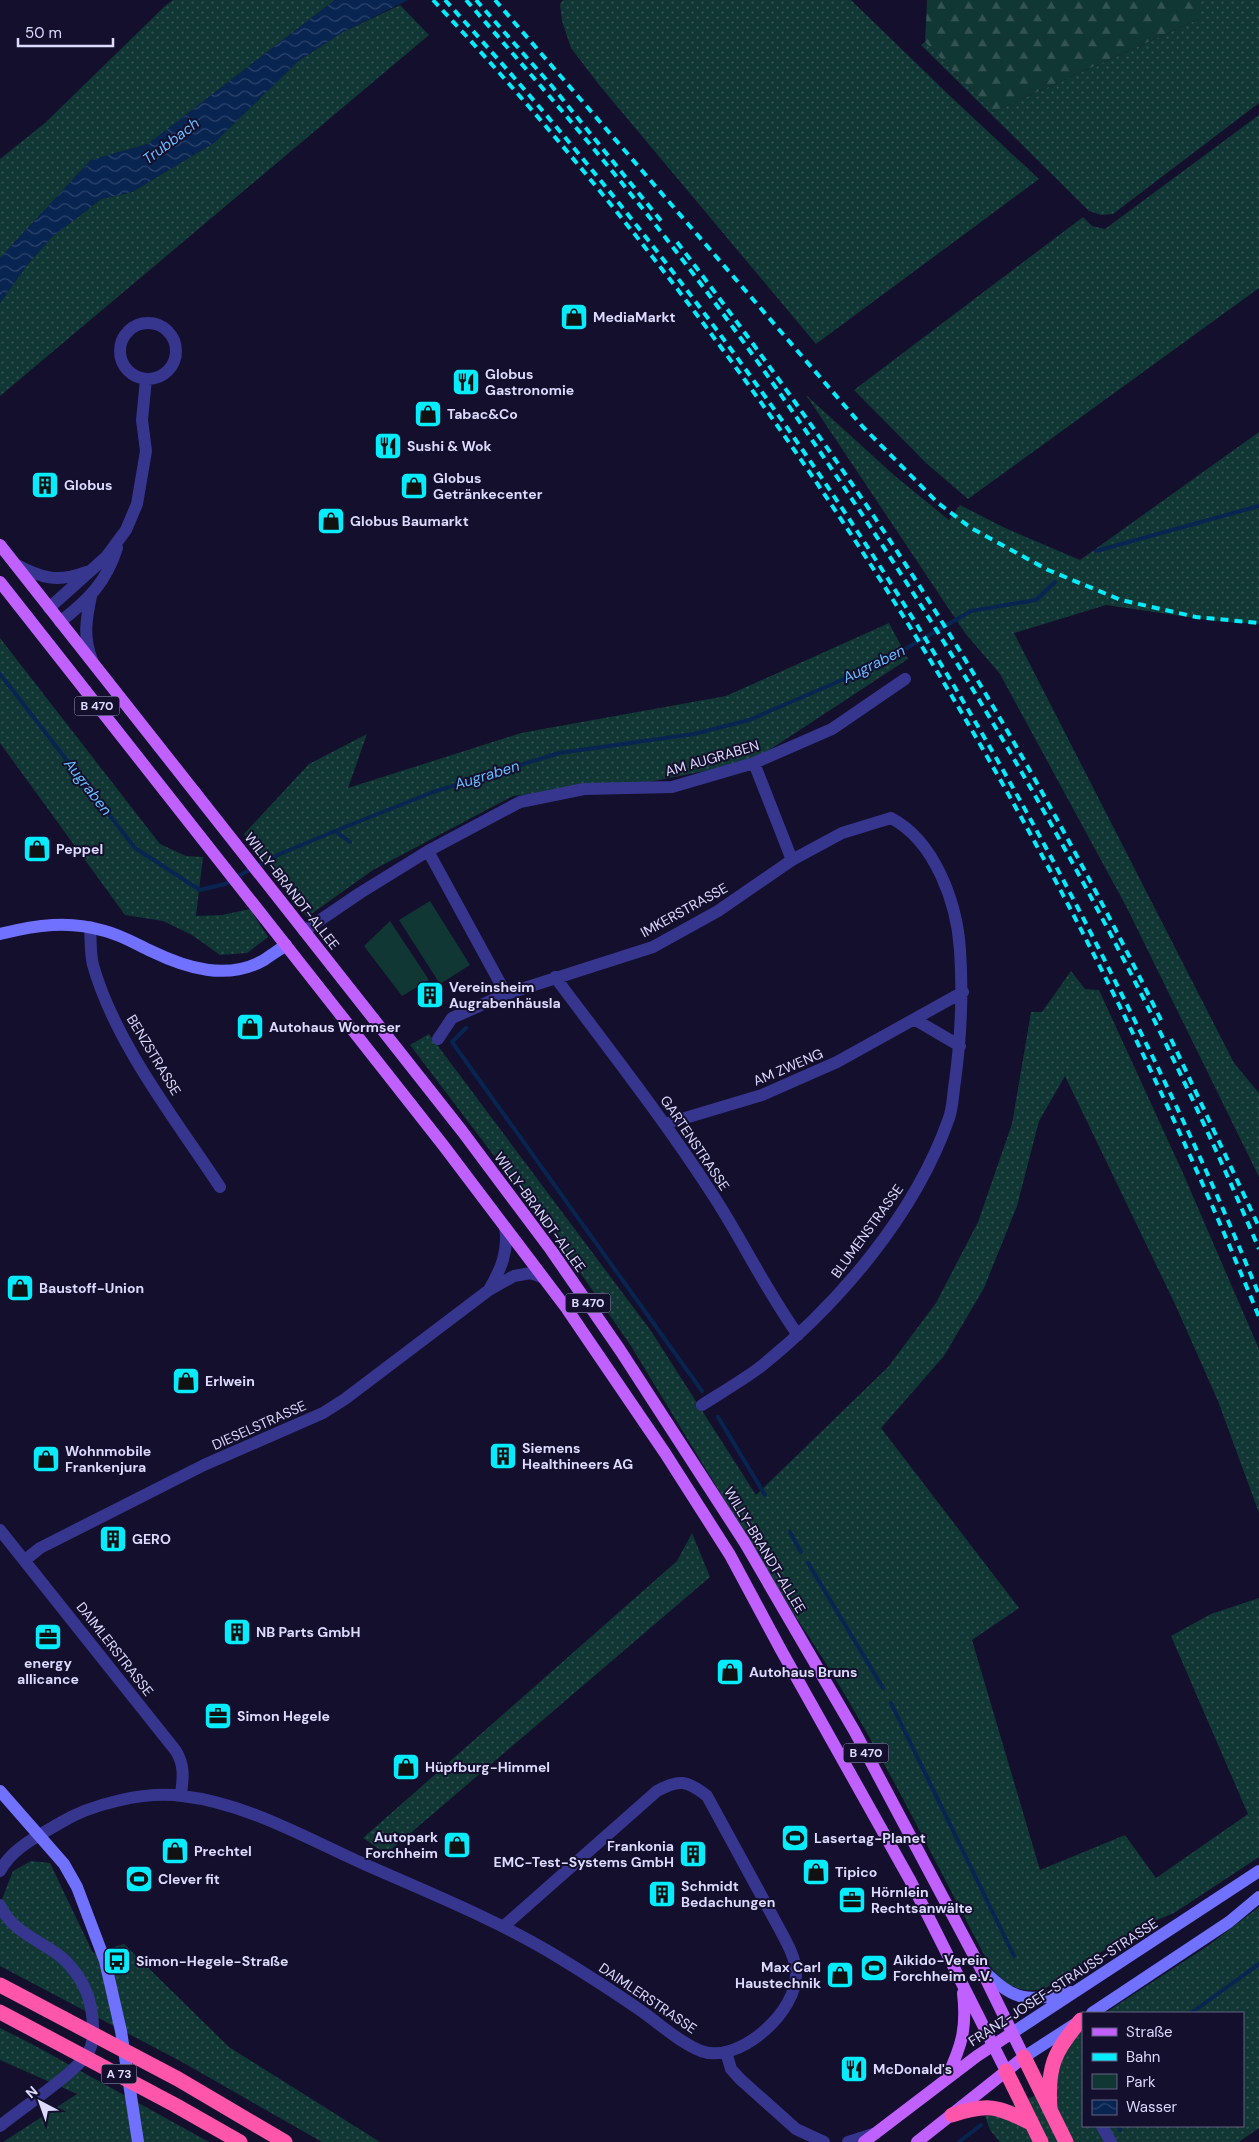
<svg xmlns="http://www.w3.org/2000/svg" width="1259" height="2142" font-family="'DM Sans',sans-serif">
<defs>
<pattern id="grass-dots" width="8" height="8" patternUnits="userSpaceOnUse" patternTransform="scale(1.25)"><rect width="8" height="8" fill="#113734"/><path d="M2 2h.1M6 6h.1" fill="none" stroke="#335352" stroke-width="1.8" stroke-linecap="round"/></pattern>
<pattern id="forest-firs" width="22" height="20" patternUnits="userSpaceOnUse" patternTransform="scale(1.25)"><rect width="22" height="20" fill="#113734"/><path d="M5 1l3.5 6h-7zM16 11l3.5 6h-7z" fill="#335352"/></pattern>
<pattern id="water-waves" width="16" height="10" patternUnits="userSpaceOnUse" patternTransform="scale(1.25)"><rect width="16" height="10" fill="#082552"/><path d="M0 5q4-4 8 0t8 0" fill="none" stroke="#2c446c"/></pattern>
</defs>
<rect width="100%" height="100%" fill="#130f2c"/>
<!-- grass -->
<path fill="url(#grass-dots)" d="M 173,0 L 335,0 L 148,144 L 91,160 L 0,258 L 0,159 L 45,123 L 165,6 Z
M 563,0 L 851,0 L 950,96 L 1039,179 L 816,344 L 600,86 L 571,48 L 562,21 L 560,4 Z
M 1199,0 L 1259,0 L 1259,103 L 1113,214 L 1101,215 L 1089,211 L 921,45 L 925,42 L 993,112 L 1199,19 Z
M 400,5 L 429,35 L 0,396 L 0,303 L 27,265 L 52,237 L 101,199 L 132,192 L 215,142 L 297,62 L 341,33 Z
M 1259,115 L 1259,288 L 968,499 L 926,463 L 854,390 L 1083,217 L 1092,226 L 1105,229 Z
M 806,395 L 895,476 L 949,520 L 960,505 L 1005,528 L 1080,560 L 1259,432 L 1259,624 L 1215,621 L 1106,605 L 1014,633 L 1234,1063 L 1259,1093 L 1259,1177 L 1127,908 L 1000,674 L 965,633 Z
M 889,623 L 908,659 L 751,762 L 649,782 L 513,796 L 373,870 L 307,917 L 244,834 L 309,764 L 367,734 L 348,788 L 521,733 L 726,696 Z
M 0,638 L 160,844 L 186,856 L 203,857 L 196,916 L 222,915 L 250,909 L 268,937 L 247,953 L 220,955 L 192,935 L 163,921 L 125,915 L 0,743 Z
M 1071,971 L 1085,989 L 1099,990 L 1182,1171 L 1259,1349 L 1259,1513 L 1218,1401 L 1175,1304 L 1065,1076 L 1039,1121 L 1017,1206 L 984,1288 L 944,1356 L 881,1428 L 1019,1608 L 972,1640 L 1040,1870 L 1125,1835 L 1156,1878 L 1248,1814 L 1171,1636 L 1211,1614 L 1259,1598 L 1259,1857 L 1174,1913 L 1138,1928 L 1046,1988 C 1021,1995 1005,1986 990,1966 C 928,1849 870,1726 795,1616 L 631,1346 L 552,1232 L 410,1045 L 429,1034 L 651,1331 L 756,1495 L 888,1367 L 936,1303 L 978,1222 L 1012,1124 L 1031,1012 L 1042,1012 Z
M 692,1533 L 710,1577 L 386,1854 L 363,1838 L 677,1561 Z
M 31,1861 L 50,1863 L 93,1953 L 124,1944 L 229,2047 L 380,2142 L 322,2142 L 182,2062 L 0,1966 L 0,1904 L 13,1871 Z
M 1259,1907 L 1259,2128 L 1239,2142 L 1000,2142 L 990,2130 L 985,2116 L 1057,2087 C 1058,2060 1066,2049 1083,2028 L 1083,2126 L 1243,2126 L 1243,2013 L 1105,2013 L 1209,1945 Z
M 0,2028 L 30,2043 L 209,2142 L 3,2142 L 77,2094 L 0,2060 Z"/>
<!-- forest -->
<path fill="url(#forest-firs)" d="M 927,0 L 1199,0 L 1199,19 L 993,112 L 925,42 Z"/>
<!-- park -->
<path fill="#113734" d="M 430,901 L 470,965 L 440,984 L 399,920 Z
M 390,921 L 429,980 L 402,996 L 364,946 Z"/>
<!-- water -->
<path fill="url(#water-waves)" d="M 335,0 L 408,0 L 341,33 L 297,62 L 215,142 L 132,192 L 101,199 L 52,237 L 27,265 L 0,303 L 0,258 L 91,160 L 148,144 Z"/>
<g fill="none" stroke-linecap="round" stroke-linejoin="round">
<!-- stream -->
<path stroke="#082552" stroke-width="4" d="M 1096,551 L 1259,506
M 0,674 L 135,848 L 200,890 L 225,884 L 251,869
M 335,831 L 350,842
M 258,866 L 280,854 L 335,831 L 433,792 L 559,753 L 694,734 L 749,720 L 879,664 L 971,611 L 1036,600 L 1055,582
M 466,1028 L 452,1042 L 702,1391
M 718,1417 L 765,1495
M 790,1532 L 801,1552
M 808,1563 L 883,1688
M 891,1703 L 1014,1956
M 1191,2013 L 1259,1964
M 1118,2126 L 1120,2130
M 959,2142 L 981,2125"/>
<!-- street -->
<path stroke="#37368f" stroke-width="12" d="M120 351a28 28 0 1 1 56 0a28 28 0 1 1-56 0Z
M 15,564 C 41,578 57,583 86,572
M 91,596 C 86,620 83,637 92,660
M 49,608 L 106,557 L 126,530 L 137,504 L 146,451 L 142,420 L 146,379
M 60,622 C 88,600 106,583 117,548
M 428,851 L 506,994
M 90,927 C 91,940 90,954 93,965 C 115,1043 176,1120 220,1187
M 304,931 L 360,893 L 428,851 L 520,802 L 584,789 L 672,787 L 754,763 L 832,729 L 905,679
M 555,977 C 608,1048 663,1118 711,1192 C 742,1239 765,1289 798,1335
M 914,1019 L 960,1046
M 438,1039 L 452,1018 L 506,994 L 653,947 L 718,911 L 792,860 L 754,763
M 665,1124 L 762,1095 L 837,1062 L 963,992
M 489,1290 C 501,1269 509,1251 505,1227
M 702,1405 C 721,1393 741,1381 759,1368 C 838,1305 915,1215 949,1118 C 953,1107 953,1093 955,1081 C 961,1037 963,994 960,950 C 957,903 935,841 891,818 L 842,833 L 792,860
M 0,1530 L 176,1751 C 185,1766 183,1778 181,1795
M 25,1560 L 40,1548 L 204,1465 L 323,1413 L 345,1399 L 489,1290 L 514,1276 L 531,1273 L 542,1277
M 0,1871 C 12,1848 38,1836 60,1823 C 91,1804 145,1791 182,1796 C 246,1803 306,1838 364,1864 C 430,1893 497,1920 558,1957 C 586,1974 614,1992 640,2010 C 660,2024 679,2042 701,2051 C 739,2065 798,2011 796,1973 C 796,1958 786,1941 779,1928 L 707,1796 C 687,1780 679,1779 657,1791 L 504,1926
M 0,1905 C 11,1931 39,1940 60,1956 C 75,1968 88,1989 91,2008 C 93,2020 95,2037 90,2049 C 80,2071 21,2108 0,2126
M 726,2052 L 731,2069 L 740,2079 L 796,2129 L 824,2142
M 1102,2126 L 1111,2142
M 848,2142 L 873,2134"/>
<!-- secondary -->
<path stroke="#7171ff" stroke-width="12" d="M 0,934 C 36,925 69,920 105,931 C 121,935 136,944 151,951 C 186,968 227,981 264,960 C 271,955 279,950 286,945
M 0,1791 L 64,1864 L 77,1887 L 105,1961 L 121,2031 L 138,2142
M 982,1969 C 1015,2002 1026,2002 1071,1992
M 1092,2013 L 1229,1922 L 1259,1897
M 1012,2033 L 1259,1871
M 1024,2057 L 1075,2024"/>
<!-- primary -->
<path stroke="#c061ff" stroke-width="12" d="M 0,545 L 462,1131 L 551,1250 L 620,1350 L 745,1543 L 855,1732 L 980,1967 L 1024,2057 L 917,2142
M 0,582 L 443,1145 L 567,1309 L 665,1453 L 730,1555 L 781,1650 L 910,1880 L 1006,2071
M 947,2077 C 962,2045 967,2028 963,1993
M 864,2142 L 977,2056 L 1012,2033"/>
<!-- highway -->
<path stroke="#f5a" stroke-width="15" d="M 0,1985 L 178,2079 L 285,2142
M 0,2012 L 175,2105 L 240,2142
M 1024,2057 L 1066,2142
M 1006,2071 L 1041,2142
M 1050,2109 C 1047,2067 1054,2051 1081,2020
M 952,2115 C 988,2103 997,2106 1031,2123"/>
<!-- rail -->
<path stroke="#06ecff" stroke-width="4" stroke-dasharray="8 6" stroke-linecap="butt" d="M 433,0 C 789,381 1063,835 1259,1317
M 445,0 C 717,298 943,632 1121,993 C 1171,1092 1218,1193 1259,1295
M 466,0 C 530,73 593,146 654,223 C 717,303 776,386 833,471 C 999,716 1144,976 1259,1249
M 476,0 L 551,85 L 662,222
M 495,0 L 863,427 L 938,503 L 971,528 L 1048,570 L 1121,600 L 1196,617 L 1259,623
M 677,242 C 746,333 813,425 877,521 C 984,681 1078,851 1163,1024
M 1171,1039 L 1259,1227"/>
</g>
<!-- icons -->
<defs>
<g id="shop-square" transform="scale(1.4375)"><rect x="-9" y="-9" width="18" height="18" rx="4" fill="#06ecff" stroke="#130f2c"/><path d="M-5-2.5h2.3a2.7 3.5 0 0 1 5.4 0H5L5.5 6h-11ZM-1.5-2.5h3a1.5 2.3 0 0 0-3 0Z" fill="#111"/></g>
<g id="restaurant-square" transform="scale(1.4375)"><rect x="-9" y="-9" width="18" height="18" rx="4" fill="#06ecff" stroke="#130f2c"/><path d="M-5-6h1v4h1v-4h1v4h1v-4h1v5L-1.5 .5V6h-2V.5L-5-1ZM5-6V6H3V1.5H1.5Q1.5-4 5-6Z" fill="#111"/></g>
<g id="building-square" transform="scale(1.4375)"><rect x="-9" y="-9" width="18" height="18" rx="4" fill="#06ecff" stroke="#130f2c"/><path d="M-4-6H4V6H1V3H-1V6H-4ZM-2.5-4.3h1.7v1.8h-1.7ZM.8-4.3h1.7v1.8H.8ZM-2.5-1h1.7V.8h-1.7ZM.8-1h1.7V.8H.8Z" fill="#111"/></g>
<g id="office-square" transform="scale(1.4375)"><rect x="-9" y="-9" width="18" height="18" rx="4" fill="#06ecff" stroke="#130f2c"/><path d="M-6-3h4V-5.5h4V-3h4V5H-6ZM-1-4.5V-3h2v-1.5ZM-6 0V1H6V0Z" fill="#111"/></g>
<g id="stadium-square" transform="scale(1.4375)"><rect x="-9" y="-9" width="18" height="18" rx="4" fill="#06ecff" stroke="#130f2c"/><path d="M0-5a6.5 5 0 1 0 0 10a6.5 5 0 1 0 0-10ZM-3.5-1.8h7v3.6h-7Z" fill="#111"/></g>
<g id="bus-square" transform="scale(1.4375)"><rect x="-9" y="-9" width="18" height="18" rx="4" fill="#06ecff" stroke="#130f2c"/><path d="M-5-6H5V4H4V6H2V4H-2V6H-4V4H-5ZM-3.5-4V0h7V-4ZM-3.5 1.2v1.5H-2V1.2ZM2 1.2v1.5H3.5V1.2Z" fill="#111"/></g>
</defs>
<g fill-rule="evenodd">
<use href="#shop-square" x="574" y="317"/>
<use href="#restaurant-square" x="466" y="382"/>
<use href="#shop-square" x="428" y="414"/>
<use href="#restaurant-square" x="388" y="446"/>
<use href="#building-square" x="45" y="485"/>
<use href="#shop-square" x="414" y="486"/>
<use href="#shop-square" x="331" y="521"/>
<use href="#shop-square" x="37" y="849"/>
<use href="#building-square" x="430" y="995"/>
<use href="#shop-square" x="250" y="1027"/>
<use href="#shop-square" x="20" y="1288"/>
<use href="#shop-square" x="186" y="1381"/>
<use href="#building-square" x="503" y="1456"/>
<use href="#shop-square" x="46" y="1459"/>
<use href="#building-square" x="113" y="1539"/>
<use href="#building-square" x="237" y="1632"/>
<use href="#office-square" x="48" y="1637"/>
<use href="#shop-square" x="730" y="1672"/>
<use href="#office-square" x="218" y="1716"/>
<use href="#shop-square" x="406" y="1767"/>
<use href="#stadium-square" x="795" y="1838"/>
<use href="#shop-square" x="457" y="1845"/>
<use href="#shop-square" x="175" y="1851"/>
<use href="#building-square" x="693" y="1854"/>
<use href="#shop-square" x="816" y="1872"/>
<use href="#stadium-square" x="139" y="1879"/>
<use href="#building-square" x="662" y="1894"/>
<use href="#office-square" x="852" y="1900"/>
<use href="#bus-square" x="117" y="1961"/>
<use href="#stadium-square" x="874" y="1968"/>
<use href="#shop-square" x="840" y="1975"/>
<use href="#restaurant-square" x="854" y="2069"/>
</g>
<g text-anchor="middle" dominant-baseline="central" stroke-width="4" stroke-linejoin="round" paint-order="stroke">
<!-- shield labels -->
<g fill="#130f2c" stroke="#a09dc0" stroke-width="1">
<rect x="74.5" y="696.5" width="45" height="19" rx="4"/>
<rect x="565.5" y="1293.5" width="45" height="19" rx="4"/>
<rect x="843.5" y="1743.5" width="45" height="19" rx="4"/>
<rect x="101.5" y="2064.5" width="35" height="19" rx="4"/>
</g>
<g font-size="12" font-weight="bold" fill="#dddaff">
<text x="97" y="706">B 470</text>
<text x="588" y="1303">B 470</text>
<text x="866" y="1753">B 470</text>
<text x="119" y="2074">A 73</text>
</g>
<!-- poi labels -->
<g font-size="14" font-weight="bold" fill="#dddaff" stroke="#130f2c" text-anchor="start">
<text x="593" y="317">MediaMarkt</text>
<text x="485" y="374">Globus<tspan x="485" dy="16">Gastronomie</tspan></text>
<text x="447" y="414">Tabac&amp;Co</text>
<text x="407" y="446">Sushi &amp; Wok</text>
<text x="433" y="478">Globus<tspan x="433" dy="16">Getränkecenter</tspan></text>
<text x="64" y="485">Globus</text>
<text x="350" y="521">Globus Baumarkt</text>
<text x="56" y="849">Peppel</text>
<text x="449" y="987">Vereinsheim<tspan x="449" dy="16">Augrabenhäusla</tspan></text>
<text x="269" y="1027">Autohaus Wormser</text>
<text x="39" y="1288">Baustoff-Union</text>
<text x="205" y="1381">Erlwein</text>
<text x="522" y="1448">Siemens<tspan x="522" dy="16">Healthineers AG</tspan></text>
<text x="65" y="1451">Wohnmobile<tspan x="65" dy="16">Frankenjura</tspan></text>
<text x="132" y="1539">GERO</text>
<text x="256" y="1632">NB Parts GmbH</text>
<text x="48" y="1663" text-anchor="middle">energy<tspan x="48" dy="16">allicance</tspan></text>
<text x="749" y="1672">Autohaus Bruns</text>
<text x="237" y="1716">Simon Hegele</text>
<text x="425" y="1767">Hüpfburg-Himmel</text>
<text x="438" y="1837" text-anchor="end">Autopark<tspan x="438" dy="16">Forchheim</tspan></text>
<text x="814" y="1838">Lasertag-Planet</text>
<text x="674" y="1846" text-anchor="end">Frankonia<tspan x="674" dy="16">EMC-Test-Systems GmbH</tspan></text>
<text x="194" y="1851">Prechtel</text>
<text x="835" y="1872">Tipico</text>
<text x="158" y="1879">Clever fit</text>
<text x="681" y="1886">Schmidt<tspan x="681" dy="16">Bedachungen</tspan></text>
<text x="871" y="1892">Hörnlein<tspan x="871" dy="16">Rechtsanwälte</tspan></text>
<text x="893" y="1960">Aikido-Verein<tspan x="893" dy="16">Forchheim e.V.</tspan></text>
<text x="136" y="1961">Simon-Hegele-Straße</text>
<text x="821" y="1967" text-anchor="end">Max Carl<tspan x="821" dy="16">Haustechnik</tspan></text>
<text x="873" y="2069">McDonald's</text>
</g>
<!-- street labels -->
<g font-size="14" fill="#dddaff" stroke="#130f2c">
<text transform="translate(712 758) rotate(-16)">AM AUGRABEN</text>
<text transform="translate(292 891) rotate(52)">WILLY-BRANDT-ALLEE</text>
<text transform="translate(684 910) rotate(-29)">IMKERSTRASSE</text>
<text transform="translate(154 1055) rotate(59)">BENZSTRASSE</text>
<text transform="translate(788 1067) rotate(-23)">AM ZWENG</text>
<text transform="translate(695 1143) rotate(56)">GARTENSTRASSE</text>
<text transform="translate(540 1212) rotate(54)">WILLY-BRANDT-ALLEE</text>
<text transform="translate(867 1231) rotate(-54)">BLUMENSTRASSE</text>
<text transform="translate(259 1425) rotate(-24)">DIESELSTRASSE</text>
<text transform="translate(765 1550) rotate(59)">WILLY-BRANDT-ALLEE</text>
<text transform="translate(115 1649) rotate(52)">DAIMLERSTRASSE</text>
<text transform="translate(1063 1982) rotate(-33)">FRANZ-JOSEF-STRAUSS-STRASSE</text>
<text transform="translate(648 1998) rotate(34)">DAIMLERSTRASSE</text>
</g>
<!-- water labels -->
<g font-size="15" font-style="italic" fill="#68bcff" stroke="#130f2c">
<text transform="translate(171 141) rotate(-37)">Trubbach</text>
<text transform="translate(874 664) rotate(-26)">Augraben</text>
<text transform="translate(487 775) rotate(-17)">Augraben</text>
<text transform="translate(88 787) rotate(52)">Augraben</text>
</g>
</g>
<!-- legend -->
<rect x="1082" y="2012" width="162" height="115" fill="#130f2c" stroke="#646080"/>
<rect x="1092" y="2028" width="25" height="8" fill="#c061ff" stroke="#646080"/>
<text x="1126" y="2037" font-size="15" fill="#dddaff">Straße</text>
<rect x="1092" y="2053" width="25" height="8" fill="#06ecff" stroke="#646080"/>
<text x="1126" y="2062" font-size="15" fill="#dddaff">Bahn</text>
<rect x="1092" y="2074" width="25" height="15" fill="#113734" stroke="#646080"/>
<text x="1126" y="2087" font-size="15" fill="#dddaff">Park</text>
<rect x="1092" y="2100" width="25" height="15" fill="url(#water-waves)" stroke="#646080"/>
<text x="1126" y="2112" font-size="15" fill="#dddaff">Wasser</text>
<!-- north arrow -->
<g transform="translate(40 2102) rotate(319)" stroke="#130f2c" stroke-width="4" paint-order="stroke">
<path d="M0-4L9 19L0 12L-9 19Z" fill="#dddaff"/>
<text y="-8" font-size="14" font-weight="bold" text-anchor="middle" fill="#dddaff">N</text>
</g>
<!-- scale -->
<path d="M18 38v8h95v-8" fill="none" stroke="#dddaff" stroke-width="2.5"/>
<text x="25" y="38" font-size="15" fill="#dddaff" stroke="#130f2c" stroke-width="4" paint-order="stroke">50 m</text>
</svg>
